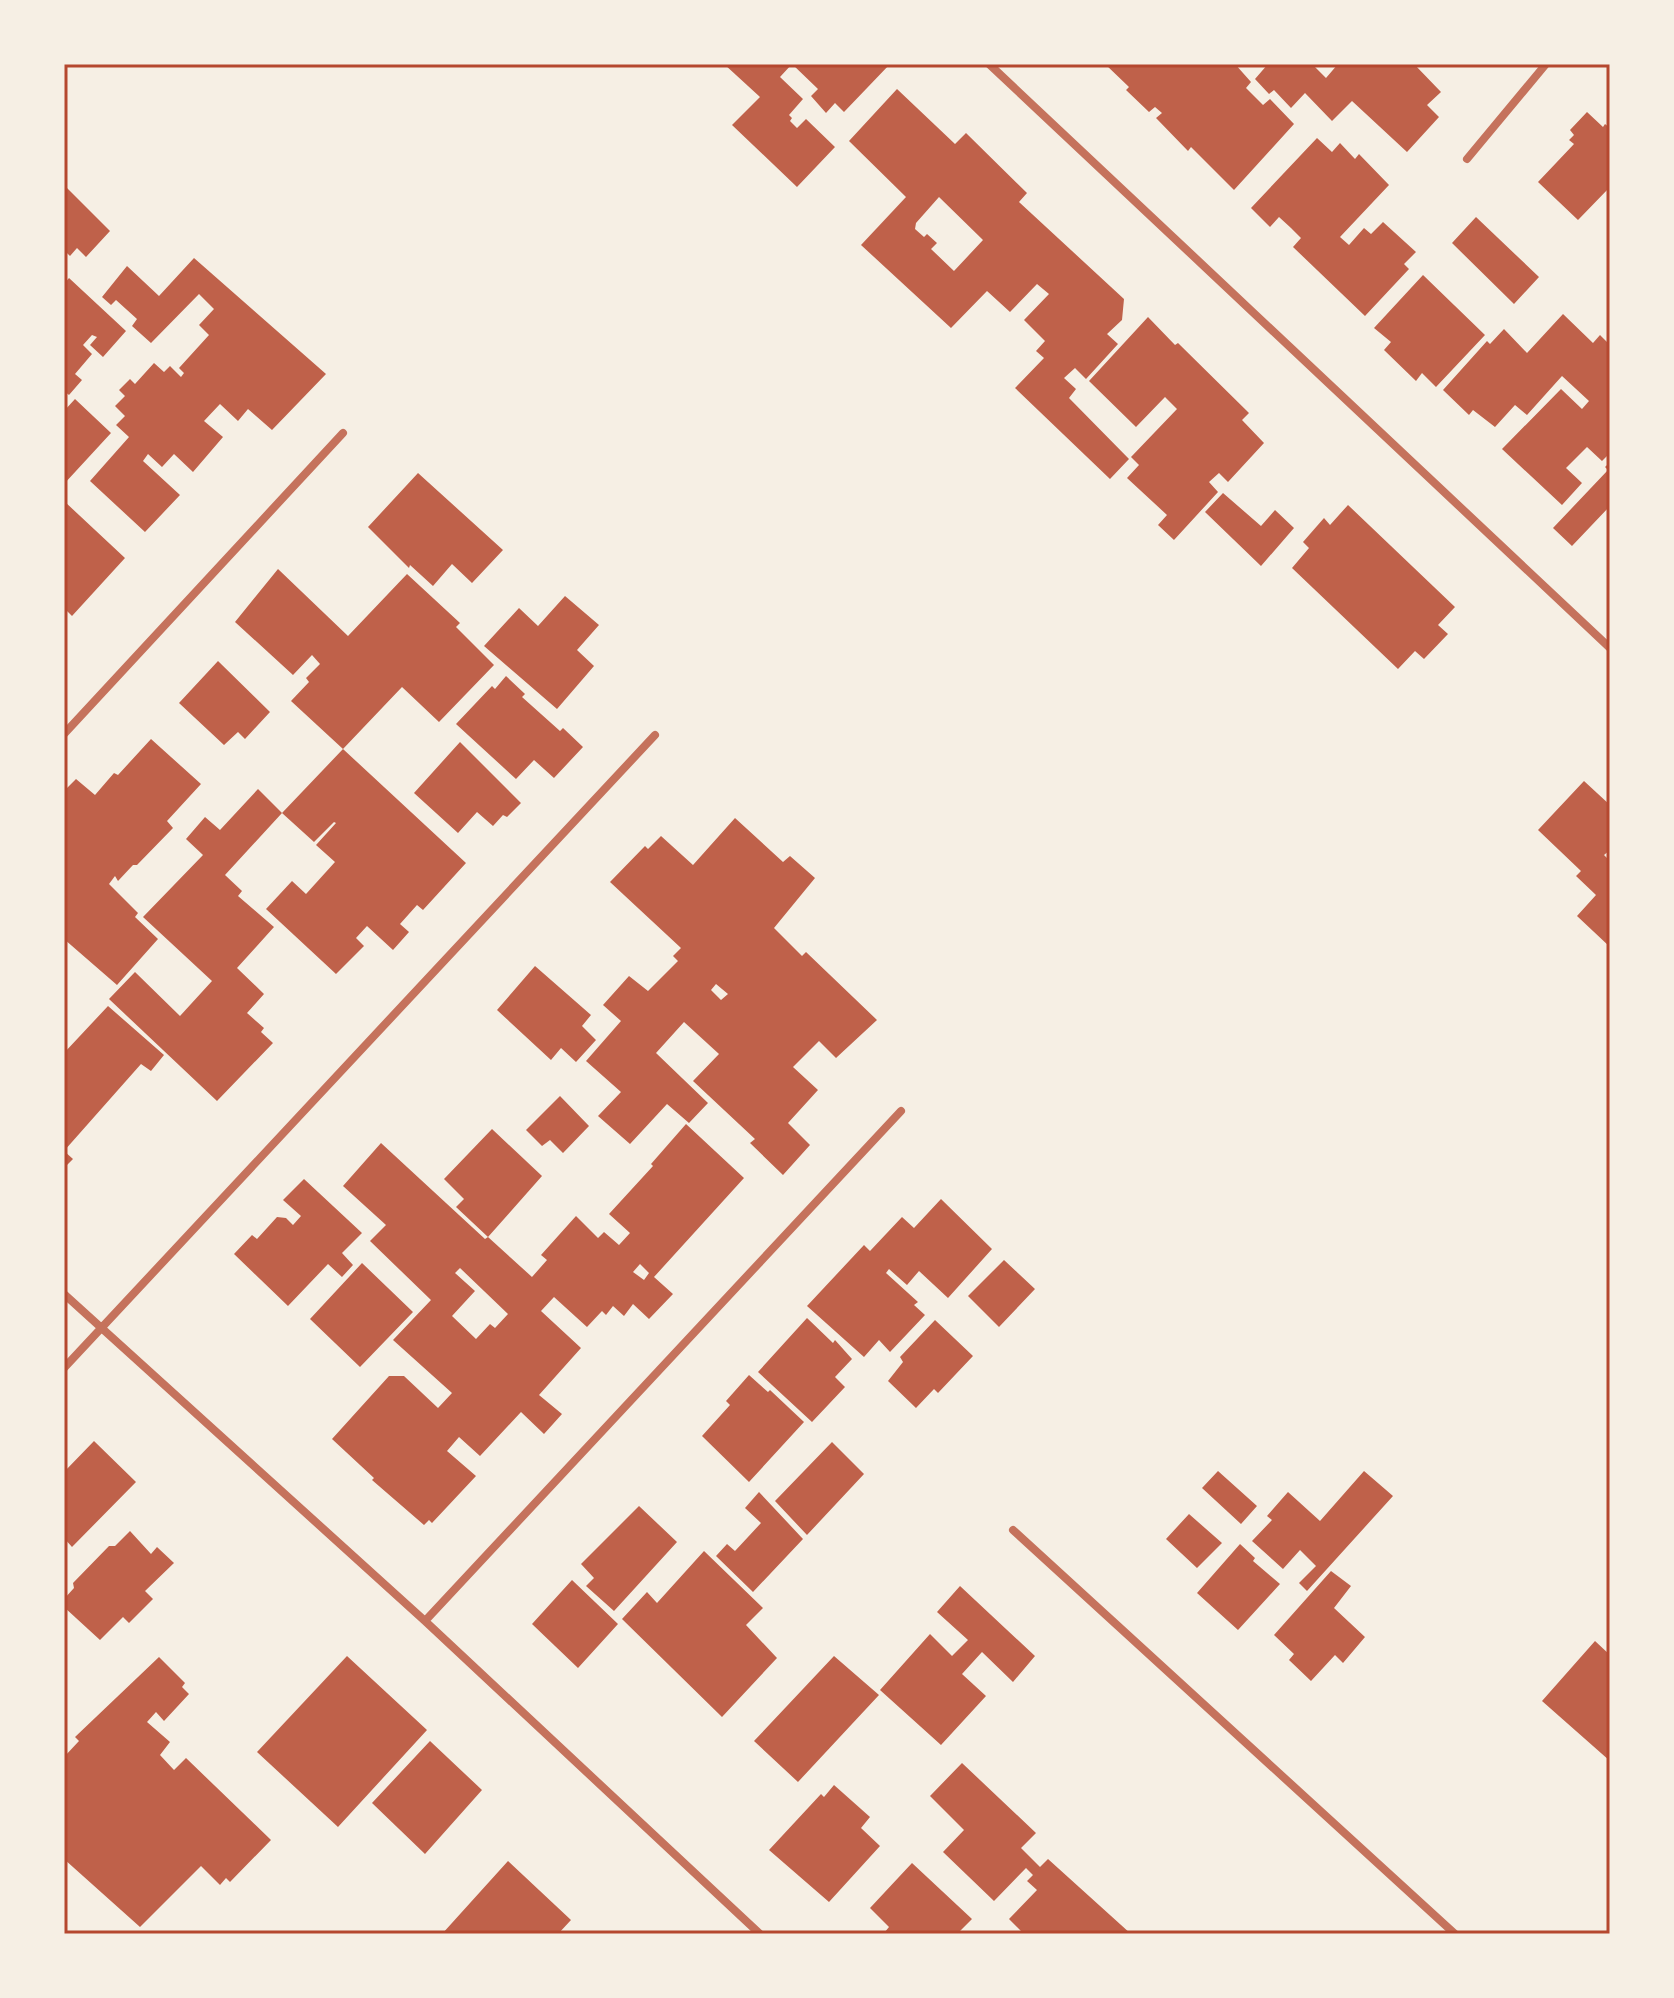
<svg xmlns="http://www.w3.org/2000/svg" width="1674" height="1998" font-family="'Fira Sans',sans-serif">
<rect width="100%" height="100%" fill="#f6efe4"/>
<!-- building -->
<path fill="#bf614a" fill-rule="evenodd" d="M 724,64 L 890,64 L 844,112 L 835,103 L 826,113 L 811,96 L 818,89 L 792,64 L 780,77 L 803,99 L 789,115 L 792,118 L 790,121 L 797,128 L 806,119 L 835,147 L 797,187 L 732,125 L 760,97 Z
M 1105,64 L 1235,64 L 1251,82 L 1246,88 L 1263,105 L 1270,99 L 1294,124 L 1234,190 L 1191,147 L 1188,151 L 1156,118 L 1162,113 L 1155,107 L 1149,112 L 1126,90 L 1129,87 Z
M 1268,64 L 1312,64 L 1326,78 L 1338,64 L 1414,64 L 1441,92 L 1427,105 L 1439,117 L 1407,152 L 1352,101 L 1332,121 L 1305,93 L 1291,108 L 1274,90 L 1269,94 L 1255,79 Z
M 897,89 L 955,144 L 966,133 L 1027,193 L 1019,202 L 1124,299 L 1122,320 L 1107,334 L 1118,344 L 1086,379 L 1075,368 L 1064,378 L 1076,389 L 1069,398 L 1129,459 L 1110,479 L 1015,388 L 1044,358 L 1036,351 L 1045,341 L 1024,320 L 1049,294 L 1037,284 L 1010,312 L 987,291 L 951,328 L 861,245 L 906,197 L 849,141 ZM 939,197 L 983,240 L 954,271 L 931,249 L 937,243 L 927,234 L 924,237 L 915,229 L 916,223 Z
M 1587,112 L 1603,127 L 1605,124 L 1610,128 L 1610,187 L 1578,220 L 1538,182 L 1574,144 L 1569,140 L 1574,135 L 1570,130 Z
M 1317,138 L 1332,152 L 1340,143 L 1355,159 L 1359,154 L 1389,185 L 1340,237 L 1349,245 L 1364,228 L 1371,234 L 1383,222 L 1416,252 L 1404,264 L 1409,269 L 1365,316 L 1293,247 L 1301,238 L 1291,228 L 1279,217 L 1270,227 L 1251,208 Z
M 64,185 L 110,231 L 86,257 L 77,248 L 70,256 L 64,250 Z
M 1476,217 L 1539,277 L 1514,304 L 1452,243 Z
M 194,258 L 326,374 L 272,430 L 248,409 L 238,421 L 220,404 L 204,421 L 223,437 L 193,472 L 174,454 L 162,467 L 148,454 L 143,461 L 180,495 L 145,532 L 90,481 L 129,437 L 116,425 L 125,416 L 115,406 L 125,396 L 119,390 L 130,379 L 135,384 L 154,363 L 164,372 L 170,366 L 181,377 L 184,373 L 179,368 L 209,335 L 199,325 L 214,309 L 199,294 L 151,343 L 132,326 L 137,319 L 116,300 L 111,305 L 102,297 L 127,266 L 159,296 Z
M 1423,275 L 1485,335 L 1436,387 L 1422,373 L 1416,381 L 1384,350 L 1391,342 L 1374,328 Z
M 69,278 L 126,331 L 103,357 L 90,345 L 97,337 L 92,335 L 83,345 L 92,354 L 75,374 L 82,380 L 69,395 L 64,391 L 64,284 Z
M 1563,314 L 1593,343 L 1600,335 L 1610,345 L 1610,453 L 1602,461 L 1587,447 L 1566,468 L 1582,483 L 1562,505 L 1502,449 L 1561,389 L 1582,409 L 1589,401 L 1562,376 L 1527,415 L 1515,405 L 1495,427 L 1473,410 L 1469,415 L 1443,390 L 1487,341 L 1490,344 L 1504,329 L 1527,353 Z
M 1148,317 L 1175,345 L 1178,343 L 1249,413 L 1242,420 L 1264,443 L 1228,482 L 1219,473 L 1209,482 L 1218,492 L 1174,540 L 1158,525 L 1167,515 L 1127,478 L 1139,465 L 1131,457 L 1177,409 L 1165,397 L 1136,427 L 1089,381 Z
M 75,399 L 111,433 L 64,484 L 64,411 Z
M 1610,462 L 1610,506 L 1572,546 L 1553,528 L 1608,470 L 1605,467 Z
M 418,473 L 503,550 L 472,583 L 452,564 L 433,586 L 410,565 L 409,568 L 368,527 Z
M 1223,493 L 1261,526 L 1275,510 L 1294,528 L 1261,566 L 1205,512 Z
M 64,501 L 125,558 L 72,616 L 64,608 Z
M 1348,505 L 1455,607 L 1438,625 L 1448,634 L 1424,659 L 1415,651 L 1398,669 L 1292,568 L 1309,548 L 1303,542 L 1324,518 L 1330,525 Z
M 278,569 L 348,636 L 407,574 L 460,623 L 456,627 L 494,665 L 439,722 L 402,687 L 343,749 L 291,701 L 309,682 L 306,678 L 320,664 L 312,655 L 293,675 L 235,622 Z
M 565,596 L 599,625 L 577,650 L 594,666 L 557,709 L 484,646 L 519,608 L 538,626 Z
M 218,661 L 270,712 L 245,739 L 238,732 L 224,745 L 179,703 Z
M 506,676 L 525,694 L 522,697 L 560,731 L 563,728 L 583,747 L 554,778 L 534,760 L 516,779 L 456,724 L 492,686 L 495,689 Z
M 151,739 L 201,784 L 167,821 L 173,828 L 137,865 L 133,865 L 118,881 L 115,876 L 109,884 L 138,913 L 135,917 L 158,939 L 117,985 L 64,939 L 64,791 L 76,779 L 95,795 L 114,773 L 118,775 Z
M 460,742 L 521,803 L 507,817 L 503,815 L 493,826 L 477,812 L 458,833 L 414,793 Z
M 343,749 L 466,863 L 423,910 L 417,905 L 400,924 L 409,932 L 393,950 L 367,926 L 356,938 L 364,946 L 336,974 L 266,909 L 292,881 L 306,894 L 335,862 L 316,845 L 336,823 L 334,822 L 314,842 L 282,813 Z
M 1584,781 L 1610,805 L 1610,850 L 1604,855 L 1610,861 L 1610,947 L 1577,916 L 1596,895 L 1576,876 L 1581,871 L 1538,830 Z
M 258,789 L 282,813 L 225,875 L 242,891 L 238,896 L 274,927 L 237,968 L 264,994 L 247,1013 L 264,1028 L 261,1032 L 273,1043 L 217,1101 L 109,999 L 135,972 L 180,1016 L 212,981 L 143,917 L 203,855 L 186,839 L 205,817 L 220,830 Z
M 735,818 L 783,862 L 790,856 L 815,878 L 774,928 L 802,956 L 806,952 L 877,1020 L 836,1058 L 819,1041 L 793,1067 L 818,1090 L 788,1123 L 810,1145 L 783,1175 L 750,1143 L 755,1139 L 693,1081 L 719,1054 L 684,1022 L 656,1053 L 708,1103 L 689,1123 L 667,1104 L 630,1144 L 598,1116 L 621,1092 L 586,1061 L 621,1021 L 603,1005 L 629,976 L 648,991 L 678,961 L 673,956 L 681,948 L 610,882 L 645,846 L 648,849 L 661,836 L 693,865 ZM 716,984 L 728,994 L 721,1000 L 711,990 Z
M 535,966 L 591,1015 L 582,1026 L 596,1040 L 576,1062 L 561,1048 L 551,1060 L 497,1010 Z
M 108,1006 L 164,1055 L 151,1071 L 141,1064 L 64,1151 L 73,1159 L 64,1168 L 64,1053 Z
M 560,1096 L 589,1126 L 563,1153 L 550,1140 L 542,1146 L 526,1130 Z
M 686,1124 L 744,1178 L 654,1277 L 673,1294 L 649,1319 L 633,1304 L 624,1316 L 613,1306 L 606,1315 L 602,1311 L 587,1327 L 554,1297 L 541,1311 L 581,1348 L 539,1395 L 562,1414 L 544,1434 L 521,1412 L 480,1456 L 459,1437 L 447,1451 L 476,1476 L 432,1523 L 429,1520 L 424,1525 L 372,1480 L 374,1478 L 332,1439 L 389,1376 L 404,1376 L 438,1408 L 452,1393 L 393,1340 L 431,1300 L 370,1241 L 386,1225 L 343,1186 L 381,1143 L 485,1239 L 488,1237 L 532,1277 L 547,1260 L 541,1255 L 576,1216 L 598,1238 L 604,1232 L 619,1245 L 630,1233 L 609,1214 L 653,1166 L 651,1164 ZM 640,1264 L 649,1273 L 644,1280 L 633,1272 ZM 460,1268 L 508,1314 L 495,1328 L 490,1324 L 476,1339 L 452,1316 L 475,1291 L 455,1273 Z
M 492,1129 L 542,1176 L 488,1237 L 456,1207 L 464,1199 L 444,1179 Z
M 304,1179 L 362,1233 L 342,1253 L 353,1265 L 342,1277 L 328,1264 L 288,1306 L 234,1254 L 252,1235 L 257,1239 L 277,1217 L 286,1218 L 293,1225 L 301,1216 L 283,1200 Z
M 941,1199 L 992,1249 L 948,1298 L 919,1271 L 907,1285 L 889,1269 L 886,1273 L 918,1302 L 914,1305 L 925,1315 L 890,1352 L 879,1340 L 864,1357 L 807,1306 L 864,1245 L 870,1251 L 902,1217 L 914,1228 Z
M 1004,1260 L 1035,1289 L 999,1327 L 968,1296 Z
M 362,1263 L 413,1312 L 360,1367 L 310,1319 Z
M 807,1318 L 833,1343 L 835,1340 L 852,1359 L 835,1377 L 845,1387 L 812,1422 L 758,1372 Z
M 935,1320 L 973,1356 L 938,1393 L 934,1389 L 916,1408 L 888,1381 L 903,1362 L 900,1357 Z
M 749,1375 L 768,1392 L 770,1390 L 804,1422 L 749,1482 L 702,1436 L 730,1405 L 726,1401 Z
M 94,1441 L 136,1482 L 72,1547 L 64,1538 L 64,1472 Z
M 832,1442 L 864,1474 L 807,1535 L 775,1501 Z
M 1218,1471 L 1257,1506 L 1241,1524 L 1202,1488 Z
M 1364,1471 L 1393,1496 L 1307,1591 L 1299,1583 L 1316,1566 L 1300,1550 L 1283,1569 L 1252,1541 L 1272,1520 L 1267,1516 L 1288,1492 L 1320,1521 Z
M 759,1492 L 803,1539 L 753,1592 L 716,1556 L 727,1544 L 735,1551 L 761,1523 L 745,1508 Z
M 639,1506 L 677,1542 L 614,1611 L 586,1586 L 594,1578 L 581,1564 Z
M 1189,1514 L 1222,1543 L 1197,1568 L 1166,1539 Z
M 130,1531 L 151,1554 L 157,1547 L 174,1563 L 145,1591 L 153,1599 L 129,1623 L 123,1617 L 100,1640 L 64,1607 L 64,1599 L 74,1588 L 73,1583 L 109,1546 L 115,1546 Z
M 1240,1544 L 1255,1558 L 1253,1561 L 1280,1584 L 1238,1630 L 1197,1593 Z
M 704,1551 L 763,1608 L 746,1625 L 777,1658 L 722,1717 L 622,1619 L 647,1592 L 657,1603 Z
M 1331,1571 L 1351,1586 L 1334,1608 L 1365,1637 L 1343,1663 L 1335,1655 L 1311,1681 L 1289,1660 L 1294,1654 L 1274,1635 Z
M 572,1580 L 618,1624 L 578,1668 L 532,1624 Z
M 960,1586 L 1035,1656 L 1013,1682 L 982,1652 L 962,1674 L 986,1696 L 941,1745 L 880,1690 L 930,1634 L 952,1656 L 968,1640 L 937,1612 Z
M 1595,1641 L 1610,1655 L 1610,1761 L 1542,1701 Z
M 347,1656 L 427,1730 L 338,1827 L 257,1752 Z
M 834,1656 L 879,1695 L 798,1782 L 754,1741 Z
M 159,1657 L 185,1683 L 182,1687 L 189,1694 L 164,1721 L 156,1712 L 147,1722 L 170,1742 L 160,1755 L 174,1770 L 186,1758 L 271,1840 L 230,1882 L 226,1878 L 220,1885 L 201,1866 L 140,1927 L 64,1859 L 64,1757 L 79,1741 L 75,1737 Z
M 430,1741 L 482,1790 L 425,1854 L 372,1803 Z
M 962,1763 L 1036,1833 L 1021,1848 L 1040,1867 L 1048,1859 L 1131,1934 L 1024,1934 L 1009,1919 L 1037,1890 L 1027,1881 L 1033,1875 L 1026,1868 L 994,1901 L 943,1852 L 964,1830 L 930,1796 Z
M 834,1785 L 870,1817 L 861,1828 L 880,1846 L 829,1902 L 769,1850 L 821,1794 L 824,1797 Z
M 508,1861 L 571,1920 L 558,1934 L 442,1934 Z
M 912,1863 L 972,1919 L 957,1934 L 884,1933 L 889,1927 L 870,1908 Z"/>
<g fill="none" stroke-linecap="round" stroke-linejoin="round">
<!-- minor -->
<path stroke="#c5725c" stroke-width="8" d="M 989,64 L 1610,648
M 1467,159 L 1546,64
M 64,734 L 343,433
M 64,1294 L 425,1621 L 760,1934
M 64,1368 L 655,735
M 1013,1530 L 1455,1934
M 425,1621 L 901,1111"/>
</g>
<!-- border -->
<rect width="1674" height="1998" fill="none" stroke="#f6efe4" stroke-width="132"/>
<rect x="66" y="66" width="1542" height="1866" fill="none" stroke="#b5482f" stroke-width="3"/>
</svg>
